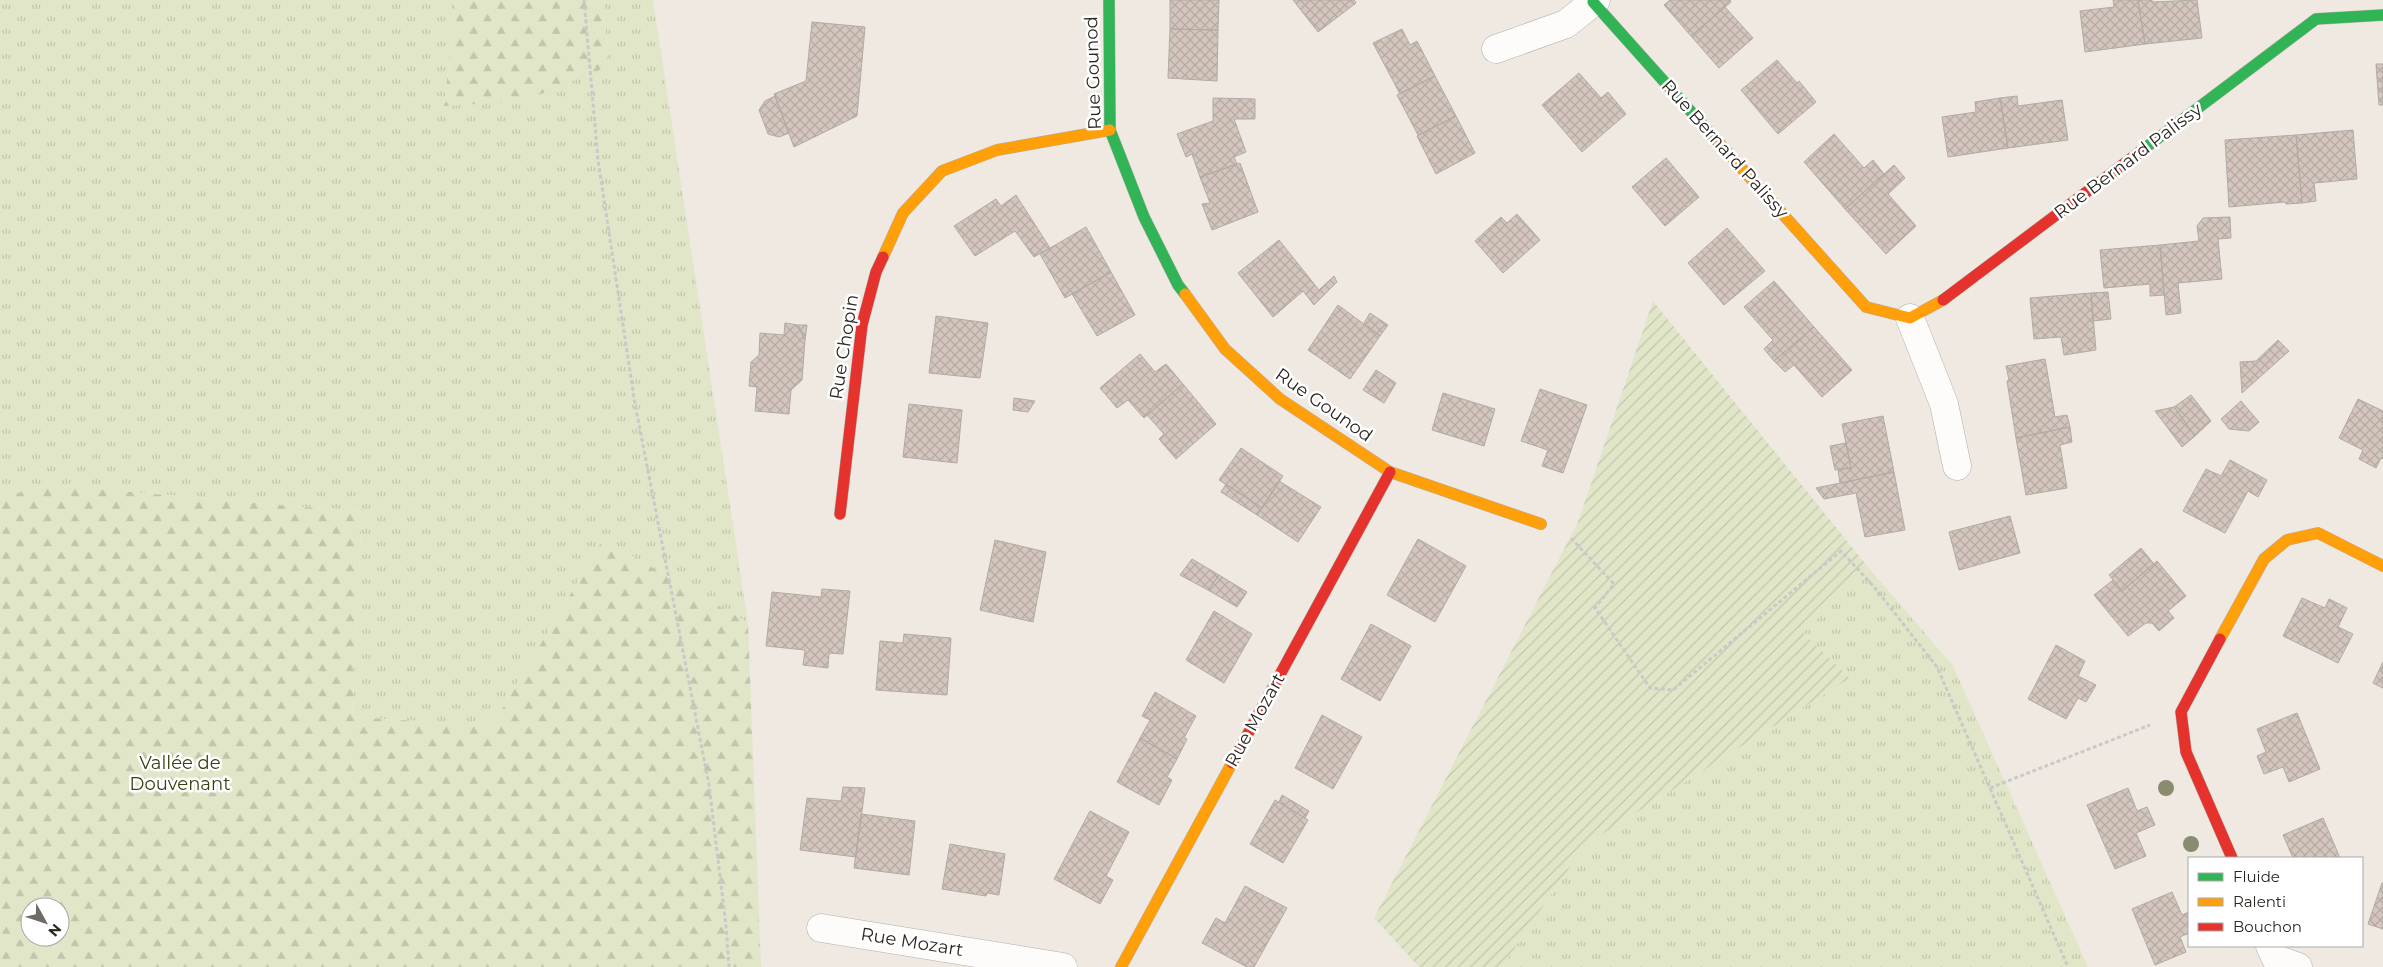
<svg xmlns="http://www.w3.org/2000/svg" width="2383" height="967" font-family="Montserrat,sans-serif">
<defs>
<pattern id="grass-tufts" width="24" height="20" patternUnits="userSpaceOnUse" patternTransform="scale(1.25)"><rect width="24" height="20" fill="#e2e6c8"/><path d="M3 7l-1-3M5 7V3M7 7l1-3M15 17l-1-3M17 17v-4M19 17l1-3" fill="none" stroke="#c2c5ac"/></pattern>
<pattern id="forest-firs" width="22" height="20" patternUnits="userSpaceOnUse" patternTransform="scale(1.25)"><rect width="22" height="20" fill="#e2e6c8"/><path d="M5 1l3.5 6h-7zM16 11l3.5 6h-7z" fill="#c2c5ac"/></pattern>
<pattern id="garden-furrows" width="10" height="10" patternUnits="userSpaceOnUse" patternTransform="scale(1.25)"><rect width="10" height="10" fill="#e2e6c8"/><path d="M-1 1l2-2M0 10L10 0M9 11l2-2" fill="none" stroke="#c2c5ac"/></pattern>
<pattern id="building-cross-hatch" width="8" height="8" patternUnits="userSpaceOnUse" patternTransform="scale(1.25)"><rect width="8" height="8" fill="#d4c6bd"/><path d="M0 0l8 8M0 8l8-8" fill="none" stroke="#b6aaa2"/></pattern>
</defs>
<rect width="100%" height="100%" fill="#efe9e2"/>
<!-- grass -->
<path fill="url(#grass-tufts)" d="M 0,0 L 456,0 L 444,106 L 609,66 L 603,0 L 653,0 L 748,623 L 603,539 L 495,721 L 483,725 L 352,717 L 362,512 L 49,485 L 0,498 Z
M 1868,567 L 1953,666 L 2088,967 L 1502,967 L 1585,845 L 1850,678 L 1803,633 Z"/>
<!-- forest -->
<path fill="url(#forest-firs)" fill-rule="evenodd" d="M 456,0 L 603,0 L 609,66 L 524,101 L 444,106 Z
M 49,485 L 362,512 L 352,717 L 483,725 L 495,721 L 603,539 L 748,623 L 761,967 L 0,967 L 0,498 ZM 30,907 L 60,907 L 60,937 L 30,937 Z"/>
<!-- garden -->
<path fill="url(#garden-furrows)" d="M 1653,301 L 1868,567 L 1803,633 L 1850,678 L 1585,845 L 1502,967 L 1419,967 L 1374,918 L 1578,522 Z"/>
<!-- building -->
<path fill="url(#building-cross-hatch)" stroke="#b0aba6" d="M 1170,0 L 1219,0 L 1218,30 L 1170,29 Z
M 1293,0 L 1354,0 L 1356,3 L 1318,32 Z
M 1670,0 L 1730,0 L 1731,2 L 1691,36 L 1664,5 Z
M 2113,0 L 2138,0 L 2145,44 L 2085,52 L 2080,11 L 2114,7 Z
M 2138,0 L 2152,0 L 2152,2 L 2197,0 L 2202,38 L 2145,44 Z
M 1725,7 L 1753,38 L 1719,68 L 1691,36 Z
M 812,22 L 865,27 L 857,116 L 794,147 L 774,94 L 806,81 Z
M 1170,29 L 1218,30 L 1217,81 L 1168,78 Z
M 1402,29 L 1410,45 L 1417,41 L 1435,76 L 1400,94 L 1373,43 Z
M 1777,60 L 1797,83 L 1799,81 L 1816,102 L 1778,134 L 1741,90 Z
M 2376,64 L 2383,64 L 2383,105 L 2379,105 Z
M 1579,73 L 1601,98 L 1608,92 L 1626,114 L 1582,152 L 1542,105 Z
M 1435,76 L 1456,116 L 1418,135 L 1397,95 Z
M 775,96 L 789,133 L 779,137 L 768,134 L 759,110 L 765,101 Z
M 2017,96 L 2018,106 L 2062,100 L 2068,140 L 2008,148 L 2000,98 Z
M 1213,98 L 1255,99 L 1255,119 L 1234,119 L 1246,152 L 1234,157 L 1237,164 L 1200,177 L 1192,154 L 1186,157 L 1177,134 L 1213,121 Z
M 2000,98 L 2008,148 L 1948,157 L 1942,117 L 1976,112 L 1975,102 Z
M 1456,116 L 1475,153 L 1436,174 L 1417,136 Z
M 2353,130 L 2357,179 L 2314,183 L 2316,201 L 2302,203 L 2296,135 Z
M 1834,134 L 1864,168 L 1873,160 L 1884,174 L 1845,209 L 1804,162 Z
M 2296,135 L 2302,203 L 2286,204 L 2285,202 L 2229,207 L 2225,140 Z
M 1666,158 L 1699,197 L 1665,226 L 1632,187 Z
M 1240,163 L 1258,212 L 1212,230 L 1202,204 L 1210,203 L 1200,177 Z
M 1894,165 L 1905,178 L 1888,194 L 1916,226 L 1886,254 L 1845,209 Z
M 1016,195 L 1050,248 L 1034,257 L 1015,231 L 975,256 L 954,226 L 996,199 L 1001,206 Z
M 1517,214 L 1540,240 L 1503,273 L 1475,241 L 1501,217 L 1507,223 Z
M 2230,217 L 2231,238 L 2218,239 L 2222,279 L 2178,283 L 2181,313 L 2166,315 L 2160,245 L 2199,241 L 2197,226 L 2203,218 Z
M 1086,227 L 1111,272 L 1065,298 L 1040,254 Z
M 1727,228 L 1765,271 L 1724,305 L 1688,263 Z
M 1279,240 L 1319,290 L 1334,276 L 1337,282 L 1314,305 L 1303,291 L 1273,317 L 1238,273 Z
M 2160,245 L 2164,295 L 2150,296 L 2150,284 L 2104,288 L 2100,250 Z
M 1111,272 L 1135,315 L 1097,336 L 1072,294 Z
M 1774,281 L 1814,327 L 1774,361 L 1764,349 L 1773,340 L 1744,307 Z
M 2108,292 L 2111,319 L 2093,321 L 2091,293 Z
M 2091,293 L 2096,350 L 2064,355 L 2061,337 L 2034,339 L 2030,298 Z
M 1338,305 L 1380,336 L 1350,379 L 1308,350 Z
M 1370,313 L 1388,325 L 1380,336 L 1364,323 Z
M 936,316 L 988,323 L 980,378 L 929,373 Z
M 785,323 L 798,325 L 805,340 L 802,380 L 791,390 L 789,414 L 755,411 L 757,387 L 749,386 L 751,362 L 759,355 L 760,333 L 784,335 Z
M 798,325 L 807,325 L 805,340 L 801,332 Z
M 1814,327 L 1852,370 L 1822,397 L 1794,365 L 1785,372 L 1774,361 Z
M 2278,340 L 2289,351 L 2242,393 L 2240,362 L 2256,361 Z
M 1140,354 L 1155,372 L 1166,364 L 1183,384 L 1144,418 L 1128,400 L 1117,408 L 1100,388 Z
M 2045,359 L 2055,417 L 2067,415 L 2070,427 L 2016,438 L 2007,381 L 2009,380 L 2006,366 Z
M 1376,370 L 1396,383 L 1384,403 L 1363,390 Z
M 1183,384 L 1216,424 L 1176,459 L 1159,439 L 1164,434 L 1147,415 Z
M 1540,389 L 1587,405 L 1563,473 L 1542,466 L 1548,450 L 1521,441 Z
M 1443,393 L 1495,409 L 1484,446 L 1432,430 Z
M 2191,395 L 2211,421 L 2195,436 L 2174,407 Z
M 1014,398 L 1035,401 L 1028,412 L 1013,410 Z
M 2358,399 L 2383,411 L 2383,459 L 2381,458 L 2376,468 L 2359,459 L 2363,450 L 2339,438 Z
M 2241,401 L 2259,422 L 2249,431 L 2229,429 L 2221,419 Z
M 909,404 L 962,410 L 957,463 L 903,457 Z
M 2174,407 L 2195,436 L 2182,447 L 2155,411 Z
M 1883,416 L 1894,472 L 1840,483 L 1838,470 L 1851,468 L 1842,424 Z
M 2070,427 L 2072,442 L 2060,445 L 2067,488 L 2026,495 L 2016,438 Z
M 1846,443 L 1851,468 L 1835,470 L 1830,446 Z
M 1241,448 L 1283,476 L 1262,508 L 1219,480 Z
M 2230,460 L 2267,480 L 2258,497 L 2248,491 L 2225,533 L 2183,511 L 2206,469 L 2221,476 Z
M 1894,472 L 1905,530 L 1865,537 L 1856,493 L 1824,499 L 1816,488 Z
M 1279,481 L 1321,507 L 1298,542 L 1257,515 Z
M 1226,484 L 1262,508 L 1257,515 L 1221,492 Z
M 2010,516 L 2020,553 L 1959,570 L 1949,532 Z
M 1418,539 L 1466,566 L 1435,622 L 1387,595 Z
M 995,540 L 1046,552 L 1033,622 L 980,610 Z
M 2141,548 L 2154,564 L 2122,591 L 2109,575 Z
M 1192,559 L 1219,575 L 1208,590 L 1180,575 Z
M 2157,561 L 2186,596 L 2168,611 L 2174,618 L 2159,631 L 2152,623 L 2146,623 L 2128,636 L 2094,595 L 2113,580 L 2122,591 Z
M 1219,575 L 1247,592 L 1237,607 L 1208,590 Z
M 822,589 L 850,591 L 843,654 L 829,653 L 828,668 L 803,665 L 805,650 L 766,646 L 772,592 L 821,597 Z
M 2302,598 L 2325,608 L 2329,599 L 2347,608 L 2338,627 L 2353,634 L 2338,663 L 2283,636 Z
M 1214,611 L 1252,634 L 1224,683 L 1186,660 Z
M 1371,624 L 1411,646 L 1380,701 L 1341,679 Z
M 904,634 L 951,638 L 947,695 L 876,690 L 880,641 L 903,643 Z
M 2056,645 L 2085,661 L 2078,676 L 2096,685 L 2086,702 L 2078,698 L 2066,719 L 2028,699 Z
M 2383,662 L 2383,688 L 2373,683 Z
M 1155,692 L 1196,716 L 1184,738 L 1187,739 L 1177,759 L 1140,738 L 1150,720 L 1142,716 Z
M 2297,713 L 2320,769 L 2289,782 L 2283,767 L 2264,774 L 2257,756 L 2266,752 L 2257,729 Z
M 1322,715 L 1362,737 L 1333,789 L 1295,768 Z
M 1140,738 L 1177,759 L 1167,777 L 1172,780 L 1159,805 L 1117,782 Z
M 843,787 L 865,788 L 856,857 L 800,850 L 807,798 L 841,801 Z
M 2128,788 L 2137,811 L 2147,807 L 2155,825 L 2136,833 L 2146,856 L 2115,869 L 2087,805 Z
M 1282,795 L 1309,811 L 1305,818 L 1279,802 Z
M 1275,800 L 1308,820 L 1283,863 L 1250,844 Z
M 1090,811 L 1129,832 L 1106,876 L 1113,880 L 1100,904 L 1054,879 Z
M 861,814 L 915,821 L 909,875 L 854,868 Z
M 2323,818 L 2340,858 L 2293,858 L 2283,835 Z
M 950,844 L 1005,854 L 999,895 L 987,893 L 986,896 L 942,889 Z
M 2382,883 L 2383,883 L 2383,929 L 2368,924 Z
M 1245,886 L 1287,908 L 1254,967 L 1247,967 L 1202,943 L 1216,918 L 1225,923 Z
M 2172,892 L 2182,915 L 2189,912 L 2189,933 L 2180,937 L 2186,952 L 2155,965 L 2132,909 Z"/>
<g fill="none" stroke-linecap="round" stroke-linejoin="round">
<!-- street casing -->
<g stroke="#b3aea9" stroke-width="29">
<path id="street" d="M 1496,49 L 1566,24 L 1596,0
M 1910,318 L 1944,404 L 1957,466
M 821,928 L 1063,967
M 2270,946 L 2276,959 L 2298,967"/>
</g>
<!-- fast casing -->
<g stroke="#b3aea9" stroke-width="12">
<path id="fast" d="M 1109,0 L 1110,130 L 1144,217 L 1178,285 L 1185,294
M 1593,2 L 1719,143
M 2141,151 L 2316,19 L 2383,15"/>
</g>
<!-- slow casing -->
<g stroke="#b3aea9" stroke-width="12">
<path id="slow" d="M 1719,143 L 1866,307 L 1910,318 L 1943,300
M 883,257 L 903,213 L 942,171 L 997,150 L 1110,130
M 1185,294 L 1225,349 L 1280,399 L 1390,472 L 1541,524
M 2220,639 L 2264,559 L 2287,540 L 2318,533 L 2383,566
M 1121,967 L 1232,763"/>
</g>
<!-- jam casing -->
<g stroke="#b3aea9" stroke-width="12">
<path id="jam" d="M 1943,300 L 2141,151
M 840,514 L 862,325 L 876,272 L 883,257
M 2220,639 L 2181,712 L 2186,752 L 2232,858
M 1232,763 L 1390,472"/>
</g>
<!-- path -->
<path stroke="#cbc9c7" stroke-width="3" stroke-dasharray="4 2.5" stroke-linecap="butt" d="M 584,0 L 598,160 L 635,404 L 709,785 L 726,926 L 729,967
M 1571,538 L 1614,584 L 1595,608 L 1650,688 L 1673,690 L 1841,551 L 1875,588 L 1937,667 L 2068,967
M 1990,788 L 2150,725"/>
<!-- street -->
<use href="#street" stroke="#fdfcfb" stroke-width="28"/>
<!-- fast -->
<use href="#fast" stroke="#30b455" stroke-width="11"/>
<!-- slow -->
<use href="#slow" stroke="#ff9f0a" stroke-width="11"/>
<!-- jam -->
<use href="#jam" stroke="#e5322d" stroke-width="11"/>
</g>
<!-- trees -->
<g fill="#8a8c70">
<circle cx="2166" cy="788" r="8"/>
<circle cx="2191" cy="844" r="8"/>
</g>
<g text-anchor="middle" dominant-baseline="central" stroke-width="5" stroke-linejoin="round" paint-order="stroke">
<!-- street labels -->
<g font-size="18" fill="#2b2622" stroke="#fff">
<text transform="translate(1093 73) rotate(-92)">Rue Gounod</text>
<text transform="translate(1725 149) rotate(48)">Rue Bernard Palissy</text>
<text transform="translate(2128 161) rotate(-37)">Rue Bernard Palissy</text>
<text transform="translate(844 347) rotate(-81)">Rue Chopin</text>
<text transform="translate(1324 405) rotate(35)">Rue Gounod</text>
<text transform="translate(1255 720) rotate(-61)">Rue Mozart</text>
<text transform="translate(912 942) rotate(9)">Rue Mozart</text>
</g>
<!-- park labels -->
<g font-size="18" fill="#384012" stroke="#fff">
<text x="180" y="763">Vallée de<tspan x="180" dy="21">Douvenant</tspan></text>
</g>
</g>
<!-- legend -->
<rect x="2188" y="857" width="175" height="90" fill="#ffffff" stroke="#aaa8a7"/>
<rect x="2198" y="873" width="25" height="8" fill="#30b455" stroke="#aaa8a7"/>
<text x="2233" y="882" font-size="15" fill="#2b2622">Fluide</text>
<rect x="2198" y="898" width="25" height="8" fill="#ff9f0a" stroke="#aaa8a7"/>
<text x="2233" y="907" font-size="15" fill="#2b2622">Ralenti</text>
<rect x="2198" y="923" width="25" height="8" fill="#e5322d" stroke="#aaa8a7"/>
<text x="2233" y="932" font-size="15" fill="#2b2622">Bouchon</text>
<!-- north arrow -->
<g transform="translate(45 922) rotate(130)"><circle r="24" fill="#ffffff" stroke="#aaa8a7"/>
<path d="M0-4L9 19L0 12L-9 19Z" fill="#706a65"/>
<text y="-8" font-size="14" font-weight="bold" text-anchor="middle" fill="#2b2622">N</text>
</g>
</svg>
